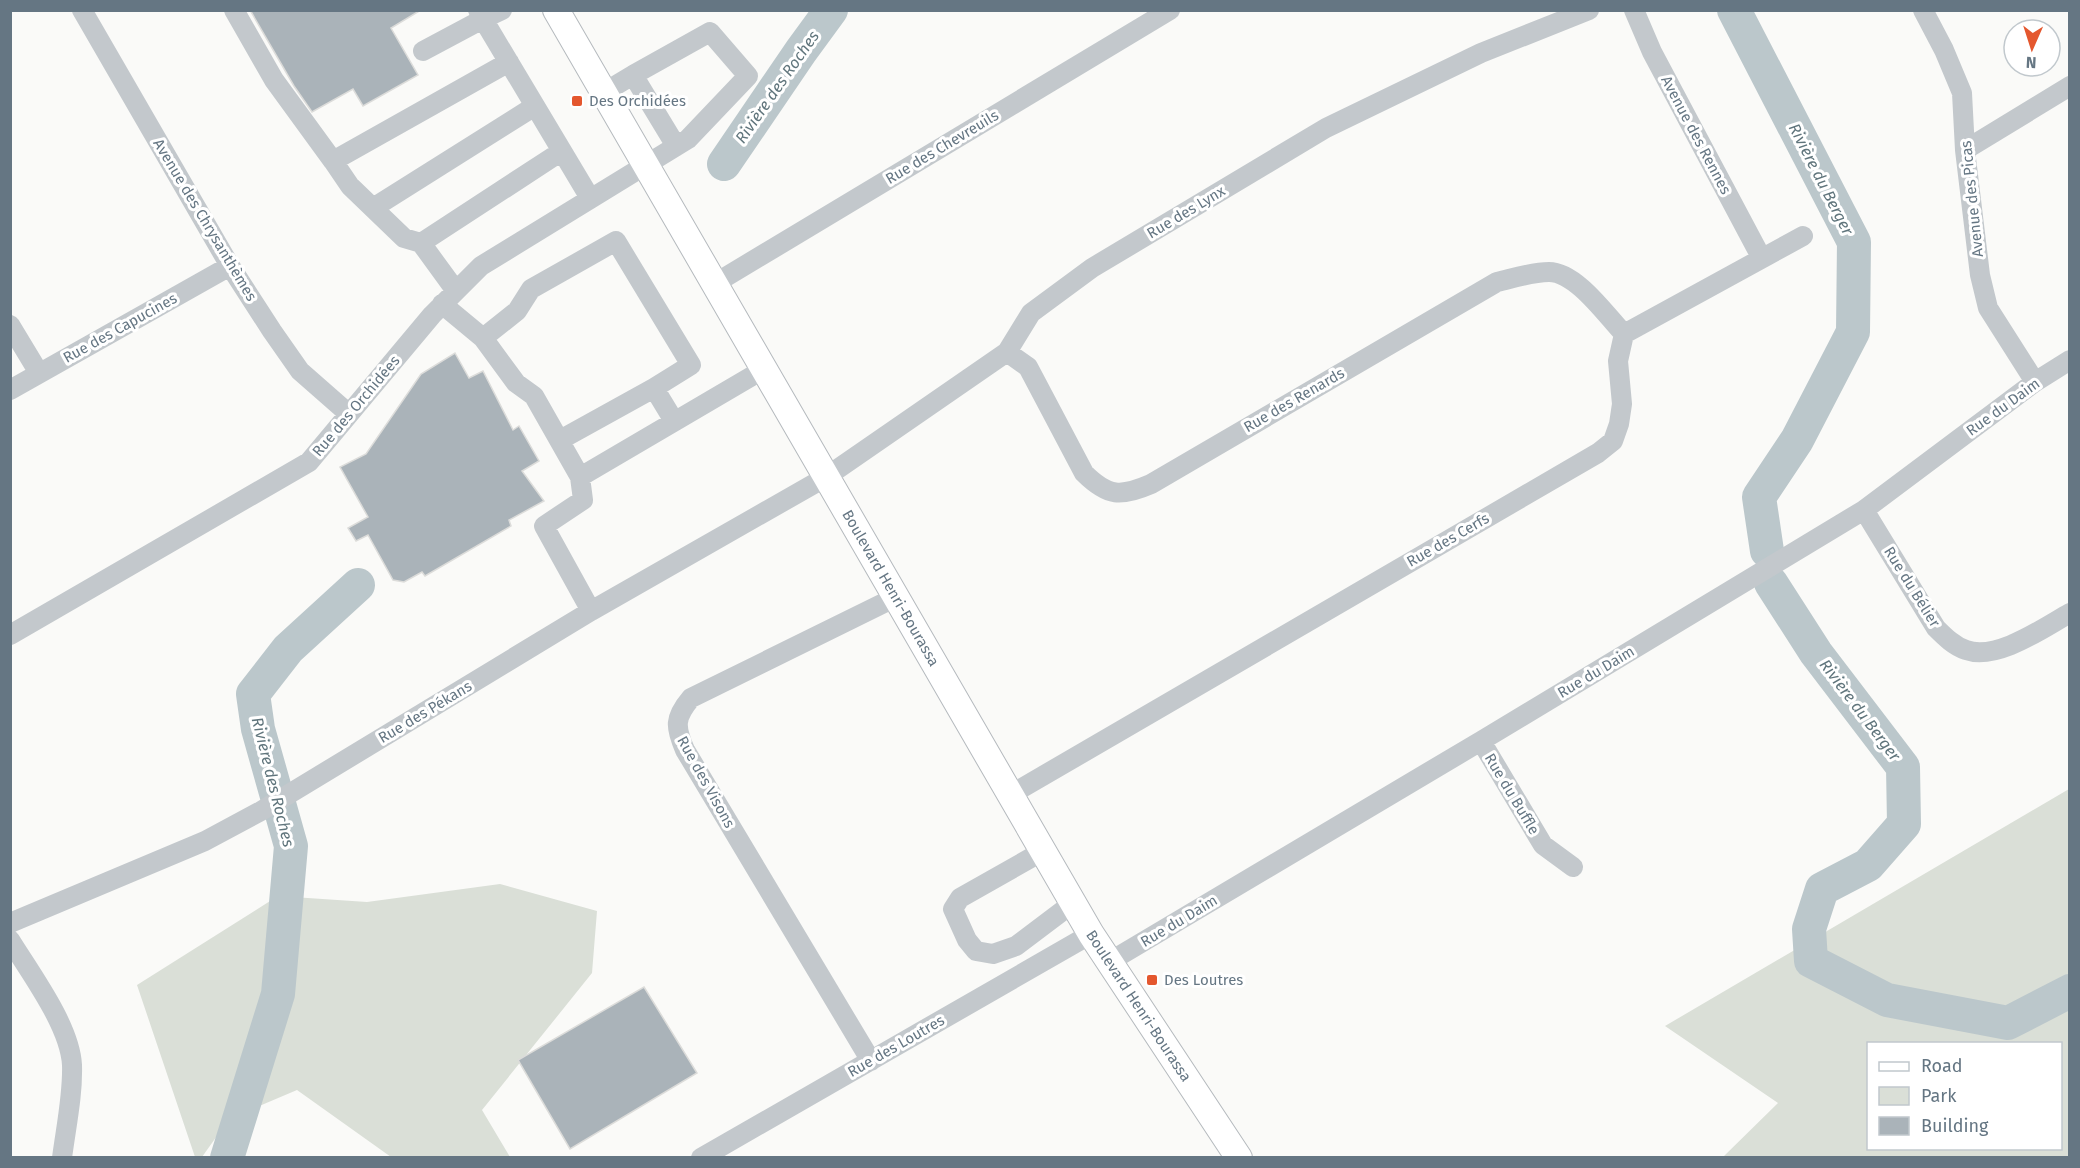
<svg xmlns="http://www.w3.org/2000/svg" width="2080" height="1168" font-family="'Fira Sans',sans-serif">
<rect width="100%" height="100%" fill="#fafaf8"/>
<!-- green -->
<path fill="#dadfd7" fill-rule="evenodd" d="M 2069,789 L 2069,1157 L 1723,1157 L 1778,1103 L 1665,1026 ZM 1868,1044 L 2060,1044 L 2060,1148 L 1868,1148 Z
M 500,884 L 597,911 L 592,973 L 482,1110 L 510,1157 L 391,1157 L 297,1090 L 229,1119 L 202,1157 L 195,1157 L 137,985 L 278,896 L 367,902 Z"/>
<g fill="none" stroke-linecap="round" stroke-linejoin="round">
<!-- river -->
<path stroke="#bbc7cb" stroke-width="34" d="M 1734,10 L 1854,242 L 1853,332 L 1797,440 L 1759,497 L 1767,551
M 724,164 L 801,51 L 831,10
M 1771,583 L 1816,653 L 1903,767 L 1904,824 L 1868,865 L 1822,889 L 1809,929 L 1811,961 L 1887,1000 L 2008,1023 L 2070,991
M 227,1158 L 278,994 L 291,846 L 258,729 L 253,694 L 288,649 L 358,585"/>
</g>
<!-- building -->
<path fill="#aab3b9" stroke="#dcdcda" stroke-width="1.5" d="M 250,10 L 421,10 L 391,28 L 418,75 L 363,106 L 353,89 L 312,112 L 294,86 Z
M 455,353 L 469,378 L 483,371 L 513,430 L 519,426 L 539,461 L 522,471 L 544,501 L 509,520 L 511,526 L 425,576 L 422,572 L 404,582 L 393,580 L 368,535 L 356,541 L 348,528 L 368,517 L 340,467 L 366,454 L 421,374 Z
M 644,987 L 697,1073 L 570,1149 L 518,1060 Z"/>
<g fill="none" stroke-linecap="round" stroke-linejoin="round">
<!-- major casing -->
<g stroke="#b5babe" stroke-width="28">
<g id="major">
<path id="s1" d="M 556,10 L 1091,934 L 1239,1158"/>
</g>
</g>
<!-- minor -->
<path stroke="#c3c8cc" stroke-width="20" d="M 82,10 L 230,266 L 272,331 L 300,371 L 349,414
M 234,10 L 274,80 L 333,161
M 502,10 L 483,19 L 590,198
M 1634,10 L 1652,52 L 1761,257
M 1923,10 L 1944,50 L 1962,93 L 1965,150 L 1980,275 L 1988,308 L 2035,382
M 423,51 L 483,19 L 478,10
M 603,93 L 633,75
M 1965,150 L 2070,86
M 373,208 L 535,106
M 421,243 L 404,238 L 350,186 L 333,161 L 509,62
M 714,284 L 1170,10
M 456,291 L 421,243 L 562,151
M 442,304 L 483,338 L 516,383 L 534,396 L 580,477 L 764,369
M 10,325 L 39,373
M 483,338 L 517,311 L 531,289 L 616,241 L 691,365 L 654,388
M 1007,352 L 1028,367 L 1084,473 C 1108,497 1121,497 1151,484 L 1497,282 C 1514,278 1532,272 1549,272 C 1576,272 1606,315 1624,334
M 10,390 L 230,266
M 560,440 L 654,388 L 674,421
M 580,477 L 583,500 L 544,526 L 591,611
M 1864,510 L 1936,628 C 1945,637 1954,646 1966,650 C 1997,661 2043,628 2070,613
M 10,635 L 309,462 L 432,315 L 481,266 L 688,139 L 748,76 L 710,32 L 633,75 L 676,146
M 1481,741 L 1543,845 L 1573,867
M 1010,795 L 1598,453 L 1613,441 L 1619,424 L 1622,404 L 1618,361 L 1624,334 L 1803,236
M 1043,851 L 960,898 L 953,909 L 967,940 L 976,951 L 993,954 L 1016,946 L 1073,903
M 10,923 L 205,841 L 261,811 L 591,611 L 826,477 L 1007,352 L 1031,313 L 1092,268 L 1326,128 L 1481,53 L 1589,10
M 10,940 C 31,974 70,1026 72,1065 C 73,1095 66,1127 62,1158
M 1109,962 L 1481,741 L 1864,510 L 2035,382 L 2070,360
M 871,1061 L 685,750 C 675,727 674,718 691,698 L 896,597
M 701,1158 L 1091,934"/>
<!-- major -->
<use href="#major" stroke="#fff" stroke-width="26"/>
</g>
<!-- markers -->
<g fill="#e4572e" stroke="#fff" stroke-width="2">
<rect x="571" y="95" width="12" height="12" rx="3"/>
<rect x="1146" y="974" width="12" height="12" rx="3"/>
</g>
<g text-anchor="middle" dominant-baseline="central" stroke-width="6" stroke-linejoin="round" paint-order="stroke">
<!-- poi labels -->
<g font-size="15" fill="#657683" stroke="#fff" text-anchor="start">
<text x="589" y="101">Des Orchidées</text>
<text x="1164" y="980">Des Loutres</text>
</g>
<!-- street labels -->
<g font-size="15" fill="#657683" stroke="#fff">
<text transform="translate(1696 135) rotate(62)">Avenue des Rennes</text>
<text transform="translate(942 147) rotate(-31)">Rue des Chevreuils</text>
<text transform="translate(1972 199) rotate(-96)">Avenue des Picas</text>
<text transform="translate(1186 212) rotate(-31)">Rue des Lynx</text>
<text transform="translate(205 220) rotate(59)">Avenue des Chrysanthèmes</text>
<text transform="translate(120 328) rotate(-29)">Rue des Capucines</text>
<text transform="translate(1294 400) rotate(-30)">Rue des Renards</text>
<text transform="translate(356 406) rotate(-50)">Rue des Orchidées</text>
<text transform="translate(2003 407) rotate(-36)">Rue du Daim</text>
<text transform="translate(1448 540) rotate(-30)">Rue des Cerfs</text>
<text transform="translate(1912 587) rotate(58)">Rue du Bélier</text>
<text stroke="none"><textPath href="#s1" startOffset="668">Boulevard Henri-Bourassa</textPath></text>
<text transform="translate(1596 672) rotate(-31)">Rue du Daim</text>
<text transform="translate(425 712) rotate(-31)">Rue des Pékans</text>
<text transform="translate(706 782) rotate(61)">Rue des Visons</text>
<text transform="translate(1512 794) rotate(59)">Rue du Buffle</text>
<text transform="translate(1179 921) rotate(-31)">Rue du Daim</text>
<text stroke="none"><textPath href="#s1" startOffset="1154">Boulevard Henri-Bourassa</textPath></text>
<text transform="translate(896 1046) rotate(-30)">Rue des Loutres</text>
</g>
<!-- water labels -->
<g font-size="16" font-style="italic" fill="#60757c" stroke="#fff">
<text transform="translate(777 87) rotate(-55)">Rivière des Roches</text>
<text transform="translate(1821 179) rotate(63)">Rivière du Berger</text>
<text transform="translate(1860 710) rotate(53)">Rivière du Berger</text>
<text transform="translate(273 782) rotate(76)">Rivière des Roches</text>
</g>
</g>
<!-- border -->
<rect width="2080" height="1168" fill="none" stroke="#657683" stroke-width="24"/>
<!-- legend -->
<rect x="1867" y="1042" width="195" height="108" fill="#ffffff" stroke="#c1c8cd" stroke-width="1.5"/>
<rect x="1879" y="1062" width="30" height="9" fill="#ffffff" stroke="#c1c8cd" stroke-width="1.5"/>
<text x="1921" y="1072" font-size="18" fill="#657683">Road</text>
<rect x="1879" y="1087" width="30" height="18" fill="#dadfd7" stroke="#c1c8cd" stroke-width="1.5"/>
<text x="1921" y="1102" font-size="18" fill="#657683">Park</text>
<rect x="1879" y="1117" width="30" height="18" fill="#aab3b9" stroke="#c1c8cd" stroke-width="1.5"/>
<text x="1921" y="1132" font-size="18" fill="#657683">Building</text>
<!-- north arrow -->
<g transform="translate(2032 48) rotate(183)"><circle r="28" fill="#ffffff" stroke="#c1c8cd" stroke-width="1.5"/>
<path d="M0-4.5L10 22L0 15L-10 22Z" fill="#e4572e"/>
<text y="-9" font-size="16" font-weight="bold" text-anchor="middle" fill="#657683">N</text>
</g>
</svg>
